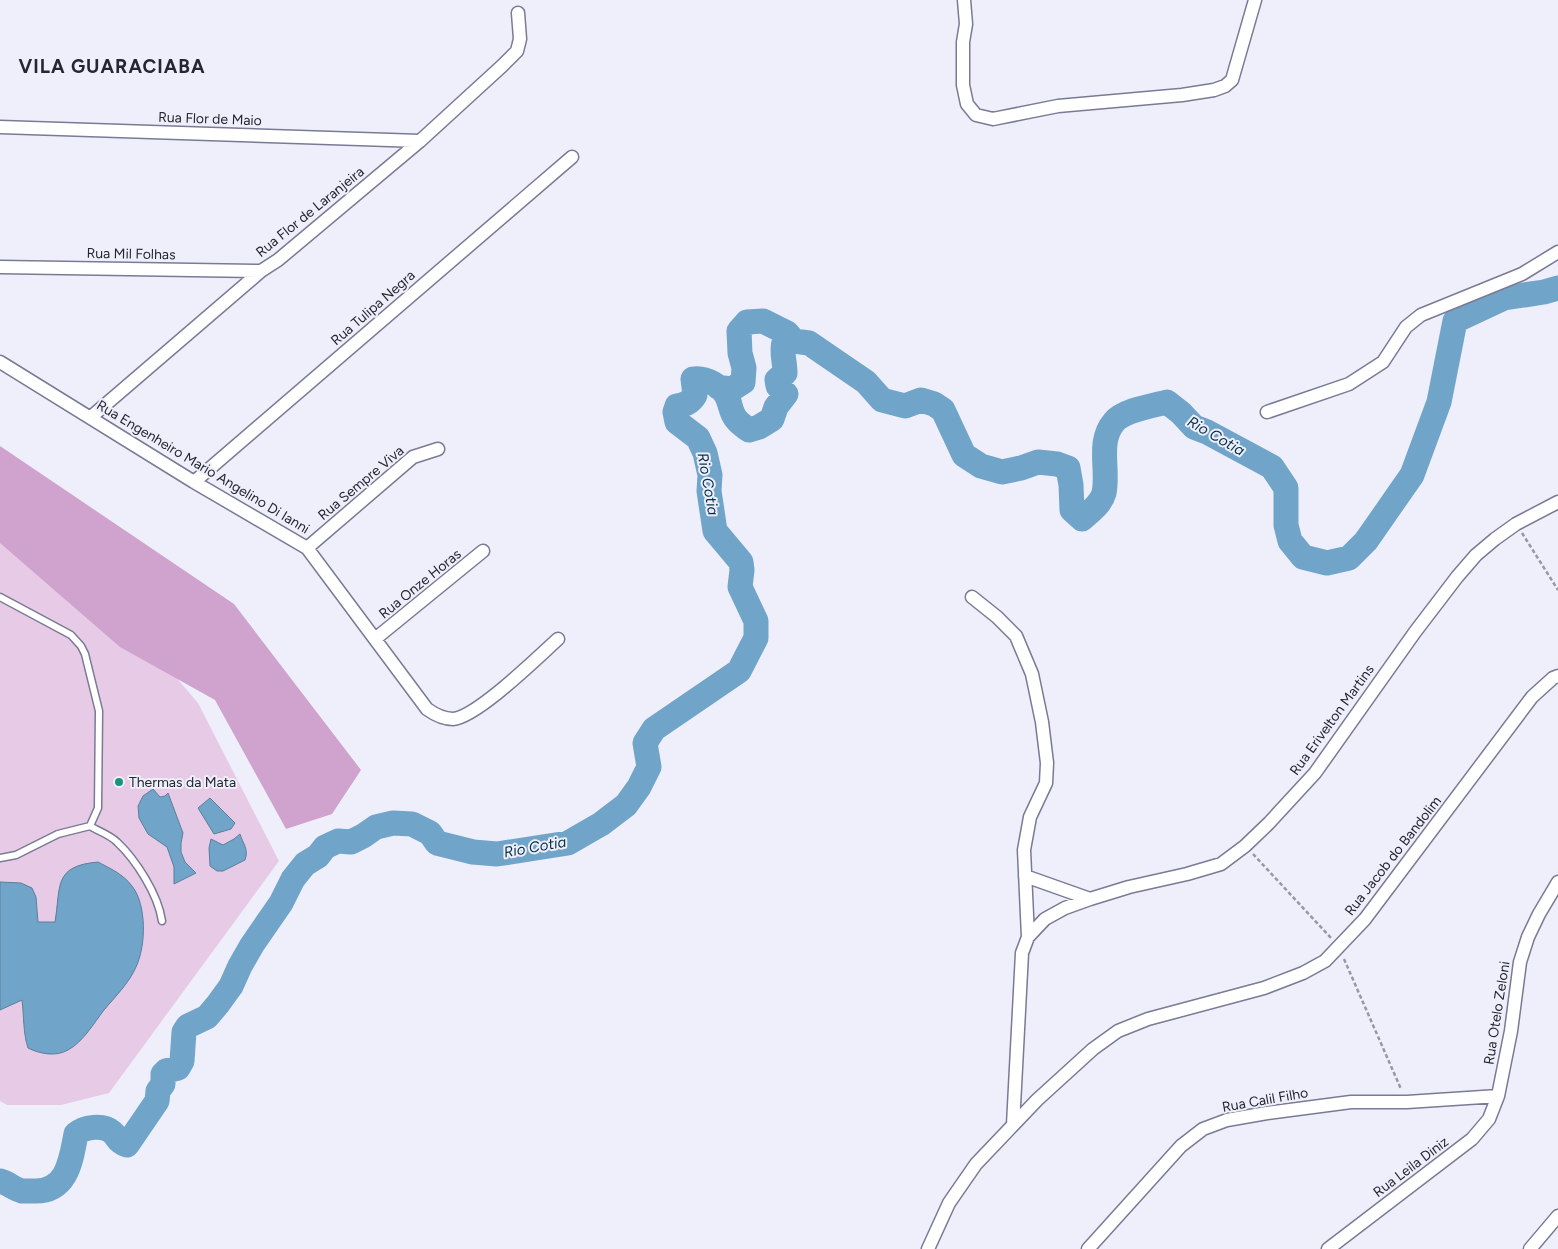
<svg xmlns="http://www.w3.org/2000/svg" width="1558" height="1249" font-family="Figtree,sans-serif">
<rect width="100%" height="100%" fill="#efeffb"/>
<!-- green -->
<path fill="#e7cbe6" d="M 0,471 L 198,703 L 279,861 L 109,1093 L 61,1105 L 7,1105 L 0,1101 Z"/>
<!-- forest -->
<path fill="#cfa3cd" d="M 0,446 L 234,604 L 361,770 L 332,814 L 286,829 L 215,700 L 120,647 L 0,543 Z"/>
<!-- water -->
<path fill="#70a5c9" stroke="#5a7f9b" d="M 153,789 L 160,797 L 165,796 L 168,793 L 183,833 L 181,843 L 181,852 L 185,862 L 196,873 L 174,884 L 174,867 L 167,847 L 148,834 L 139,818 L 138,806 L 143,796 Z
M 210,798 L 235,823 L 231,829 L 214,834 L 198,808 Z
M 240,834 C 243,844 249,849 245,860 L 223,871 L 217,871 L 210,866 L 209,848 L 211,839 L 223,845 L 234,839 Z
M 98,862 C 111,869 123,874 132,886 C 147,905 146,946 136,967 C 129,983 115,997 104,1010 C 94,1023 83,1042 68,1050 C 56,1057 40,1054 28,1048 C 23,1033 24,1016 22,1000 L 0,1010 L 0,882 L 21,883 L 32,888 L 36,897 L 38,922 L 55,922 C 61,886 53,866 98,862 Z"/>
<g fill="none" stroke-linecap="round" stroke-linejoin="round">
<!-- river -->
<path stroke="#70a5c9" stroke-width="25" d="M 718,387 L 732,389 L 743,382 L 744,368 L 740,353 L 739,331 L 747,322 L 763,321 L 787,333 L 794,341
M 0,1181 C 8,1183 14,1189 22,1191 C 26,1191 30,1191 34,1191 C 68,1192 71,1159 76,1134 C 84,1127 103,1124 112,1132 C 119,1138 116,1141 127,1145 L 157,1101 L 158,1091 L 163,1084 L 163,1074 L 166,1071 L 178,1068 L 182,1061 L 184,1032 L 188,1026 L 207,1017 L 218,1004 L 231,986 L 240,966 L 252,945 L 281,903 L 293,879 L 305,864 L 318,856 L 325,847 L 338,841 L 351,842 L 363,836 L 376,827 L 393,823 L 412,824 L 430,833 L 437,843 L 473,852 L 497,854 L 568,843 L 601,824 L 626,805 L 639,787 L 649,767 L 645,743 L 654,729 L 739,671 L 756,638 L 756,621 L 740,587 L 742,570 L 741,562 L 715,531 L 709,491 L 710,475 L 705,453 L 698,438 L 677,422 L 675,412 L 677,406 C 685,405 691,402 695,395 L 693,379 C 705,377 723,386 728,399 C 731,406 731,414 737,420 C 740,424 745,427 749,430 L 759,427 L 772,419 L 776,407 L 786,394 L 778,386 L 777,380 L 785,373 C 785,362 781,352 784,342 L 794,341 L 809,343 L 866,382 L 882,400 L 905,406 L 921,400 L 934,404 L 943,410 L 964,455 L 981,466 L 1002,472 L 1021,468 L 1038,462 L 1057,464 L 1068,468 L 1071,485 L 1072,510 L 1082,519 C 1090,512 1101,504 1104,493 C 1109,469 1097,442 1114,422 C 1124,410 1152,406 1167,402 L 1181,413 L 1194,427 L 1207,432 L 1272,467 L 1286,488 L 1286,525 L 1290,541 L 1303,557 L 1327,563 L 1349,558 L 1366,541 L 1412,475 L 1439,402 L 1455,321 L 1504,298 L 1544,292 L 1558,288"/>
<!-- service casing -->
<g stroke="#797a94" stroke-width="9">
<path id="service" d="M 0,597 L 71,635 L 81,646 L 85,654 L 99,711 L 98,808 L 90,826 L 58,834 L 16,855 L 0,858
M 90,826 C 98,831 110,835 117,842 C 136,860 158,894 162,921"/>
</g>
<!-- minor casing -->
<g stroke="#797a94" stroke-width="15">
<path id="minor" d="M 964,0 L 966,24 L 963,42 L 963,85 L 967,104 L 976,115 L 993,119 L 1058,106 L 1182,95 L 1214,90 L 1225,86 L 1232,80 L 1255,0
M 0,127 L 420,141
M 0,267 L 261,271
M 0,362 L 194,482 L 307,548 L 427,709 C 434,714 444,719 453,719 C 477,717 538,657 558,639
M 1267,412 L 1349,384 L 1383,362 L 1406,327 L 1421,315 L 1522,274 L 1558,252
M 91,417 L 261,271 L 278,260 L 420,141 L 502,66 L 517,51 L 520,39 L 518,13
M 194,482 L 572,157
M 307,548 L 413,457 L 438,449
M 972,597 L 997,617 L 1016,636 L 1032,674 L 1042,722 L 1047,763 L 1046,783 L 1030,817 L 1024,850 L 1028,937
M 375,639 L 483,551
M 1025,876 L 1090,899
M 1013,1125 L 1022,953 L 1028,937 L 1045,919 L 1065,908 L 1090,899 L 1129,887 L 1187,874 L 1221,864 L 1245,846 L 1269,823 L 1315,773 L 1415,632 L 1457,577 L 1476,555 L 1495,539 L 1516,524 L 1558,502
M 928,1249 L 949,1203 L 976,1164 L 1037,1100 L 1093,1049 L 1118,1031 L 1148,1019 L 1264,988 L 1303,973 L 1325,961 L 1365,919 L 1532,697 L 1553,678 L 1558,676
M 1088,1249 L 1181,1146 L 1203,1129 L 1227,1120 L 1267,1113 L 1351,1102 L 1407,1102 L 1498,1096
M 1328,1249 L 1472,1139 L 1489,1119 L 1498,1096 L 1511,1031 L 1520,962 L 1528,937 L 1539,914 L 1558,882
M 1530,1249 L 1558,1216"/>
</g>
<!-- path -->
<path stroke="#9898a3" stroke-width="2.5" stroke-dasharray="4 2.5" stroke-linecap="butt" d="M 1522,533 L 1558,590
M 1253,854 L 1331,938
M 1344,959 L 1401,1089"/>
<!-- service -->
<use href="#service" stroke="#fff" stroke-width="6"/>
<!-- minor -->
<use href="#minor" stroke="#fff" stroke-width="12"/>
</g>
<!-- markers -->
<circle fill="#1b9378" stroke="#efeffb" stroke-width="2" cx="119" cy="782" r="5"/>
<g text-anchor="middle" dominant-baseline="central" stroke-width="4" stroke-linejoin="round" paint-order="stroke">
<!-- street labels -->
<g font-size="14" fill="#262631" stroke="#efeffb">
<text transform="translate(210 119) rotate(2)">Rua Flor de Maio</text>
<text transform="translate(310 212) rotate(-39)">Rua Flor de Laranjeira</text>
<text transform="translate(131 254) rotate(1)">Rua Mil Folhas</text>
<text transform="translate(373 308) rotate(-41)">Rua Tulipa Negra</text>
<text transform="translate(203 467) rotate(31)">Rua Engenheiro Mario Angelino Di Ianni</text>
<text transform="translate(361 483) rotate(-40)">Rua Sempre Viva</text>
<text transform="translate(420 584) rotate(-39)">Rua Onze Horas</text>
<text transform="translate(1332 720) rotate(-54)">Rua Erivelton Martins</text>
<text transform="translate(1393 856) rotate(-52)">Rua Jacob do Bandolim</text>
<text transform="translate(1497 1013) rotate(-81)">Rua Otelo Zeloni</text>
<text transform="translate(1265 1100) rotate(-10)">Rua Calil Filho</text>
<text transform="translate(1411 1167) rotate(-37)">Rua Leila Diniz</text>
</g>
<!-- poi labels -->
<g font-size="14" fill="#262631" stroke="#efeffb" text-anchor="start">
<text x="129" y="782">Thermas da Mata</text>
</g>
<!-- water labels -->
<g font-size="15" font-style="italic" fill="#022f48" stroke="#efeffb">
<text transform="translate(1216 436) rotate(30)">Rio Cotia</text>
<text transform="translate(708 484) rotate(80)">Rio Cotia</text>
<text transform="translate(535 847) rotate(-10)">Rio Cotia</text>
</g>
<!-- district labels -->
<g font-size="19" font-weight="bold" letter-spacing="1" fill="#262631" stroke="#efeffb">
<text x="112" y="66">VILA GUARACIABA</text>
</g>
</g>
</svg>
